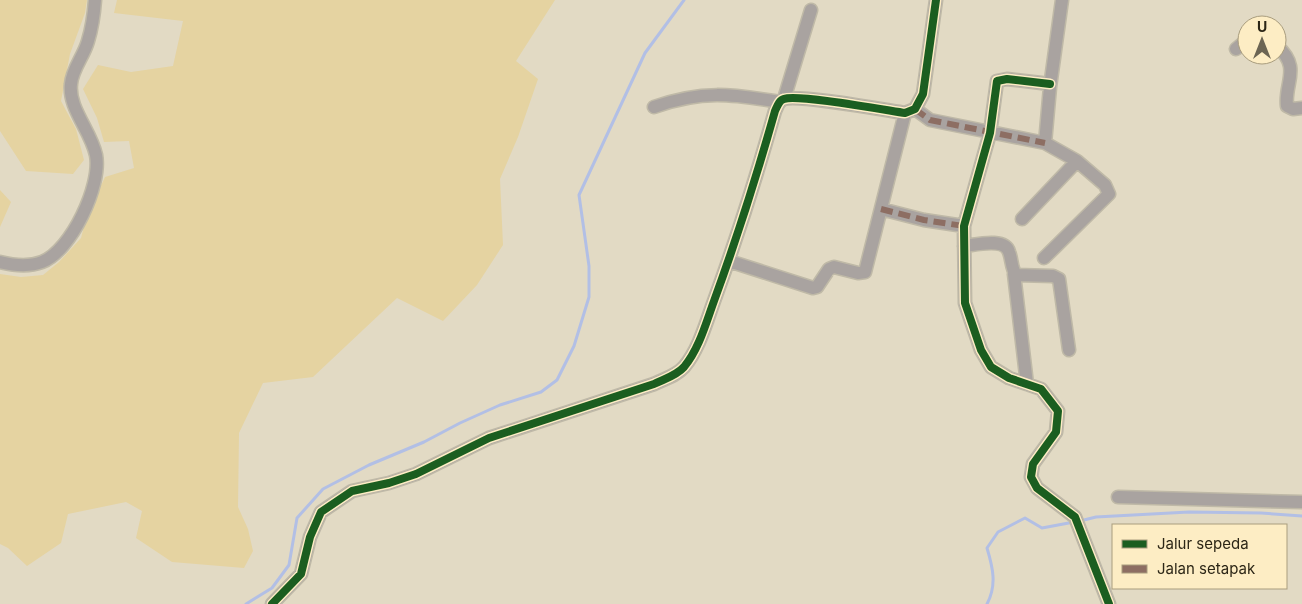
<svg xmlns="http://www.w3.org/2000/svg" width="1302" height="604" font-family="Inter,sans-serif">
<rect width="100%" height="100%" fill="#e2dac4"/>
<!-- green -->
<path fill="#e5d3a1" d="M 0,0 L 87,0 L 85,13 L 70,54 L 61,101 L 76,129 L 84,160 L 73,174 L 26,171 L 0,131 Z
M 117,0 L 555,0 L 516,61 L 538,79 L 518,137 L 500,179 L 503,245 L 477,285 L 443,321 L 397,298 L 313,377 L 263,383 L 239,433 L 238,507 L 248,529 L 253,551 L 244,568 L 172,562 L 136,538 L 142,511 L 126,502 L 68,514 L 61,543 L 27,566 L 8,548 L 0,544 L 0,274 L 21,277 L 43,275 L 59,262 L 81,238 L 87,215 L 105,177 L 134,168 L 129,141 L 104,142 L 97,118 L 83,89 L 98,65 L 131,72 L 173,66 L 183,21 L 114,13 Z
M 0,190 L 11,202 L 0,227 Z"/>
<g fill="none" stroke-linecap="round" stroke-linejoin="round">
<!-- stream -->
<path stroke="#b2bfe5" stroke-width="3" d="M 1080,521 L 1096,517 L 1189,512 L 1261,513 L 1302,516
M 246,604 L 272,588 L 289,565 L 297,518 L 323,489 L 369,465 L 424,442 L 460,423 L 500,405 L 541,392 L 557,380 L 574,346 L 589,297 L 589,266 L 579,195 L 645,53 L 684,0
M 987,604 C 997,585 993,568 987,548 L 998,532 L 1025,518 L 1042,528 L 1074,522"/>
<!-- minor casing -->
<g stroke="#bfb9a7" stroke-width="15">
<path id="minor" d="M 1277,46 C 1302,68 1284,83 1287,106 L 1293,109 L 1302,108
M 1236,49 L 1247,40
M 1050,84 L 1007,79 L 997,81 L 990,133 L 964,226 L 965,303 L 981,350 L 991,367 L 1009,378 L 1041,389 L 1058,411 L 1056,432 L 1033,464 L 1031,477 L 1037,488 L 1075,517 L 1109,604
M 784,99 L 811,10
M 654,107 C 702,90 731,94 780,102
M 915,109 L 930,120 L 1045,143 L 1077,161 L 1105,185 L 1109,194 L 1044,258
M 1045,143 L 1050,87 L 1062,0
M 881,209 L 924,220 L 964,226
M 1022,219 L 1077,161
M 964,246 C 975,245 1005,237 1009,252 C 1012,259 1011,268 1016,275 L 1053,276 L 1059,279 L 1069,350
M 729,261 L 813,288 L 817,287 L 829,269 L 834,267 L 858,273 L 865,272 L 905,113
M 0,262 C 12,265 29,267 42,262 C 71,251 102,185 96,155 C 91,131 68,108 71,84 C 72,69 84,56 88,41 C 92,28 94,14 95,0
M 1014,274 L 1027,384
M 1118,497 L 1302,502
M 272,604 L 301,574 L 310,537 L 321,512 L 352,491 L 389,483 L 416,474 L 489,438 L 654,384 C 664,379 676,376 684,367 C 699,349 706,323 714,301 C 737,238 757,175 775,111 C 777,107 779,100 784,99 C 797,94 885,110 905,113 L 915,109 L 923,94 L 936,0"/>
</g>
<!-- minor -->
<use href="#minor" stroke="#a9a3a0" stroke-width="12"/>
<!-- quiet -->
<path stroke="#8d6e63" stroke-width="6" stroke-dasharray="12 6" stroke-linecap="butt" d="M 915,109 L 930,120 L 1045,143
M 881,209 L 924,220 L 964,226"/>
<!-- cycleway casing -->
<g stroke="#fdedc4" stroke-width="11">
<path id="cycleway" d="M 1050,84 L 1007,79 L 997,81 L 990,133 L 964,226 L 965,303 L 981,350 L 991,367 L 1009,378 L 1041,389 L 1058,411 L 1056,432 L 1033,464 L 1031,477 L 1037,488 L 1075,517 L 1109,604
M 272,604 L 301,574 L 310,537 L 321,512 L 352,491 L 389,483 L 416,474 L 489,438 L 654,384 C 664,379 676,376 684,367 C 699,349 706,323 714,301 C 737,238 757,175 775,111 C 777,107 779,100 784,99 C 797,94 885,110 905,113 L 915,109 L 923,94 L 936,0"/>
</g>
<!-- cycleway -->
<use href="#cycleway" stroke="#1b5e20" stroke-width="8"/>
</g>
<!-- legend -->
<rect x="1112" y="524" width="175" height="65" fill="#fdedc4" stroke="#a99d7e"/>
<rect x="1122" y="540" width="25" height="8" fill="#1b5e20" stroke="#a99d7e"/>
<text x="1157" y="549" font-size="15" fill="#2c2616">Jalur sepeda</text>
<rect x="1122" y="565" width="25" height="8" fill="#8d6e63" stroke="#a99d7e"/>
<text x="1157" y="574" font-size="15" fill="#2c2616">Jalan setapak</text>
<!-- north arrow -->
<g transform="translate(1262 40)"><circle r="24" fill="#fdedc4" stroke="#a99d7e"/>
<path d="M0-4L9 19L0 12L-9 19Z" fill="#6c6553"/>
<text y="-8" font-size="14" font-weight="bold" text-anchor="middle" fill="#2c2616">U</text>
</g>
</svg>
